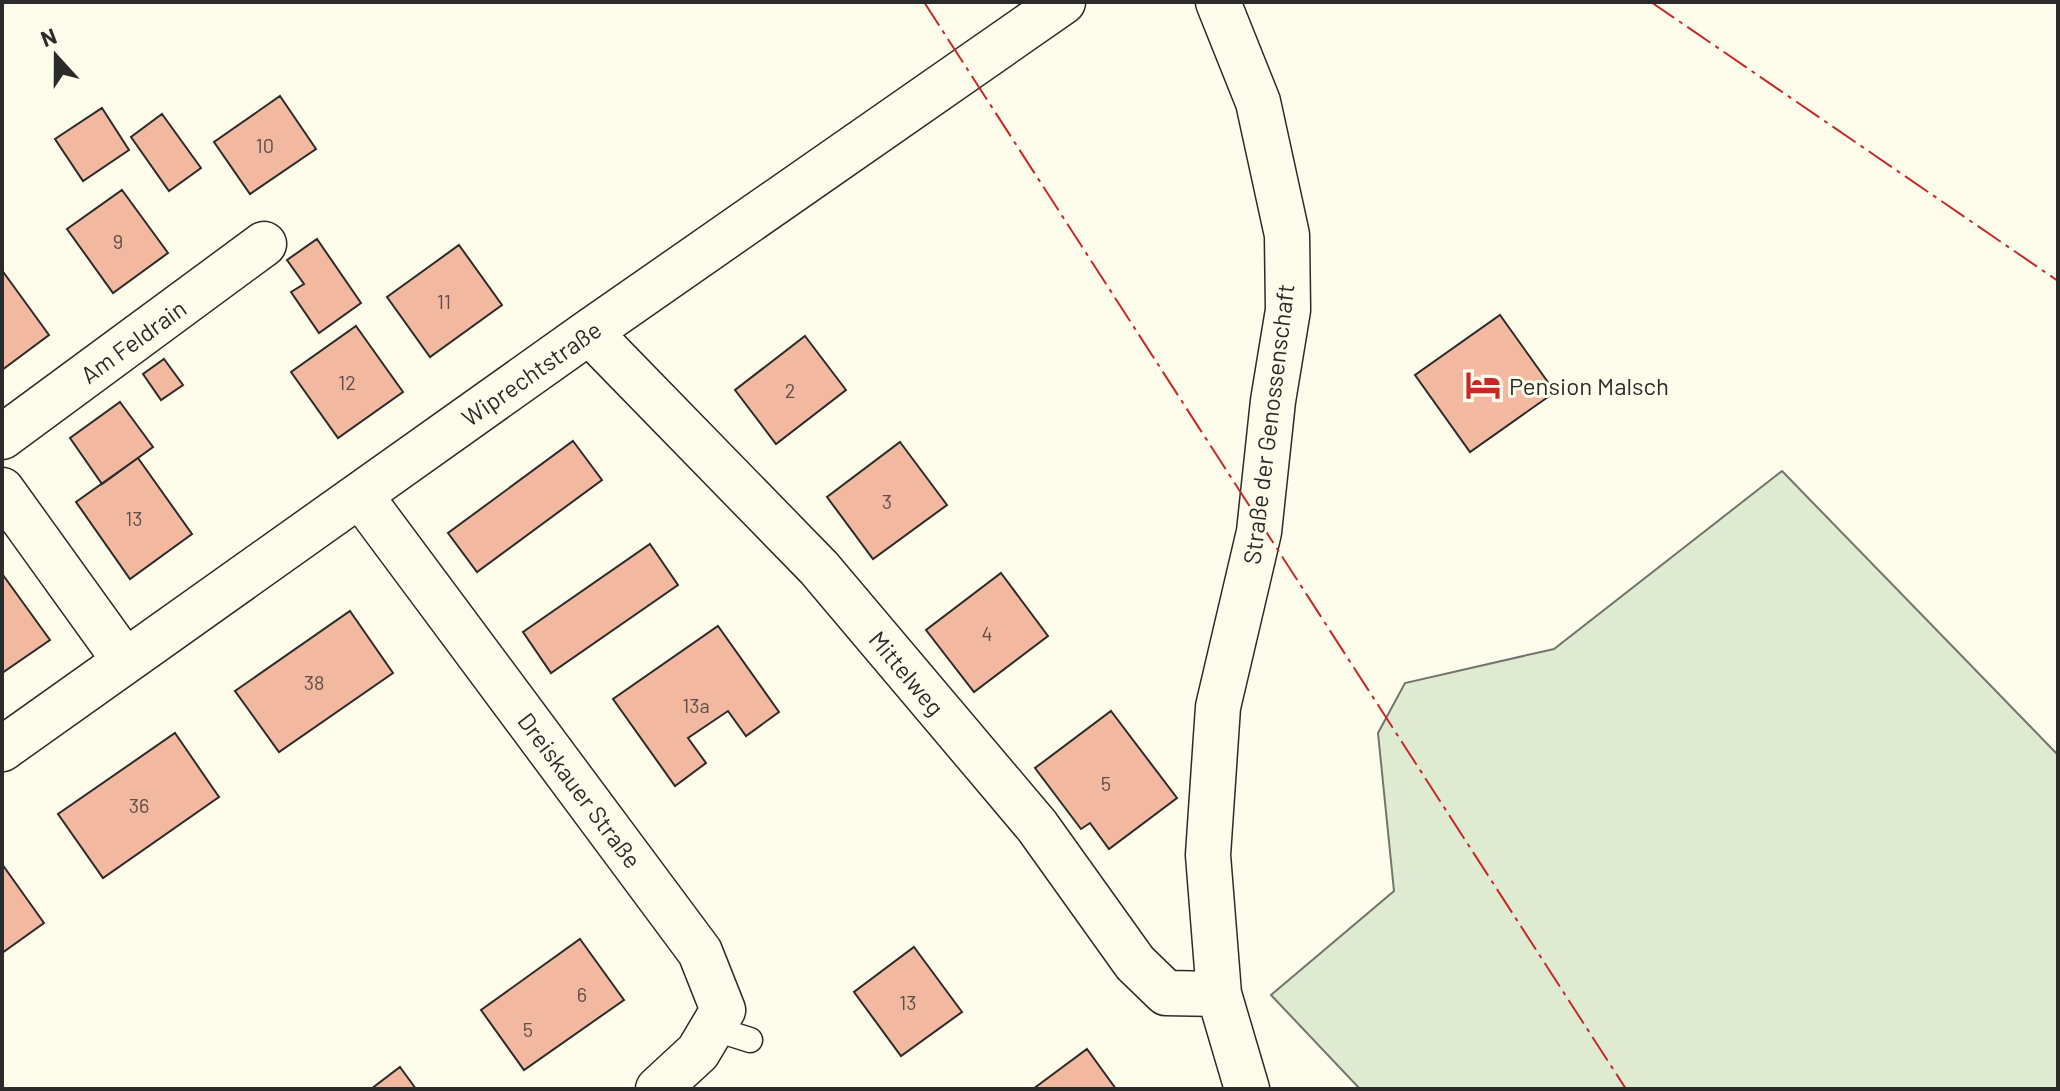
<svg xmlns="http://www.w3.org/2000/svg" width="2060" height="1091" font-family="Barlow,sans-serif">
<rect width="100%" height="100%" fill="#fdfbea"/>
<!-- green -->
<path fill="#deebd1" stroke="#74746e" stroke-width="2" d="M 1782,471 L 2058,755 L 2058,1089 L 1360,1089 L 1271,995 L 1394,891 L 1378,733 L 1405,683 L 1554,649 Z"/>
<!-- building -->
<path fill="#f2b8a0" stroke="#2b2b2b" stroke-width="2" d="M 280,96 L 316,149 L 250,194 L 214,142 Z
M 102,108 L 129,150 L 83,181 L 55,139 Z
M 162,114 L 201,168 L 169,191 L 131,137 Z
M 122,190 L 168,253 L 113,293 L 67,229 Z
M 317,239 L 361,303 L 319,333 L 291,292 L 304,284 L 287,260 Z
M 459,245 L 502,305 L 430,357 L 387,297 Z
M 4,273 L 49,335 L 2,370 L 2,275 Z
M 1500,315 L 1555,392 L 1470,452 L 1415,375 Z
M 356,326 L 403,392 L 338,438 L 291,372 Z
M 805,336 L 846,390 L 776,444 L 735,390 Z
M 164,359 L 183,385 L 161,400 L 143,374 Z
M 120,402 L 153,447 L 102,484 L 70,438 Z
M 573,441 L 602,480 L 477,572 L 448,533 Z
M 900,442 L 947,505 L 873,559 L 827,497 Z
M 138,458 L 192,534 L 130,579 L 76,502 Z
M 650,544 L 678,585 L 551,673 L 523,632 Z
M 1001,573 L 1048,636 L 974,692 L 926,630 Z
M 3,575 L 50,640 L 2,673 L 2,576 Z
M 350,611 L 393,673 L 279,752 L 235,691 Z
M 718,626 L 779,712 L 746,736 L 728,711 L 688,738 L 706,763 L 675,786 L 613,699 Z
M 1111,711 L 1177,798 L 1109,849 L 1090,823 L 1081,829 L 1035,768 Z
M 175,733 L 219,797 L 103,878 L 58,814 Z
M 2,864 L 44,923 L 2,953 Z
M 580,939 L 624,1000 L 524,1070 L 481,1010 Z
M 914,947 L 962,1012 L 901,1056 L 854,992 Z
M 1087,1049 L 1116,1089 L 1033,1089 Z
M 400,1067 L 416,1089 L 371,1089 Z"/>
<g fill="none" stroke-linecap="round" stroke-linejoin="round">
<!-- service casing -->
<g stroke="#2b2b2b" stroke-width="27">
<path id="service" d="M 712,1028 L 750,1040"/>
</g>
<!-- minor casing -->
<g stroke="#2b2b2b" stroke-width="47">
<path id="minor" d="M 1218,2 L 1258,102 L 1287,235 L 1288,310 L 1273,401 L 1259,532 L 1218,707 L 1208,855 L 1219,994 L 1247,1089
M 589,332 L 819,568 L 1037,826 L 1135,963 L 1166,993 L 1219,994
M 2,437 L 264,244
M 2,490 L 125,661
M 360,495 L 700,952 L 723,1010 L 698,1052 L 658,1089
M 2,749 L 589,332 L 1063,2"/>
</g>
<!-- service -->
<use href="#service" stroke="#fdfbea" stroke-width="24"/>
<!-- minor -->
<use href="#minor" stroke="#fdfbea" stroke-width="44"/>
<!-- power -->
<path stroke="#c62828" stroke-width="2" stroke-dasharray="28 6 4 6" stroke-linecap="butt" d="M 924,2 L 1626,1089
M 1651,2 L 2058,281"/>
</g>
<!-- icons -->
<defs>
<g id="hotel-bare" transform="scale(2.76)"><path d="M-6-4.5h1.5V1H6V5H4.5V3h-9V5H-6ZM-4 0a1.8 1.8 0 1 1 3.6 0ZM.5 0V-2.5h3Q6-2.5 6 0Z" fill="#c62828" stroke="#fdfbea" stroke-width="2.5" paint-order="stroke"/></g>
</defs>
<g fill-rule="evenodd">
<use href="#hotel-bare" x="1483" y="385"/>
</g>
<g text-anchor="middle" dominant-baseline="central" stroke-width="6" stroke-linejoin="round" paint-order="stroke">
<!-- number labels -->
<g font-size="20" fill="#5d4e48">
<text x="265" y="145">10</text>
<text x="118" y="241">9</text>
<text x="444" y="301">11</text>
<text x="347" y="382">12</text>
<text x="790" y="390">2</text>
<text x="887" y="501">3</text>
<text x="134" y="518">13</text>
<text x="987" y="633">4</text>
<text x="314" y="682">38</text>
<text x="696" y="705">13a</text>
<text x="1106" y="783">5</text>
<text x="139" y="805">36</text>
<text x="582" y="994">6</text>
<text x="908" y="1002">13</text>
<text x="528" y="1029">5</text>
</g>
<!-- street labels -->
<g font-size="24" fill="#2b2b2b" stroke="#fdfbea">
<text transform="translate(133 341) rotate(-36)">Am Feldrain</text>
<text transform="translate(531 373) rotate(-35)">Wiprechtstraße</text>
<text transform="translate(1268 424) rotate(-83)">Straße der Genossenschaft</text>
<text transform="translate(907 673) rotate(50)">Mittelweg</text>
<text transform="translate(580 790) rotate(53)">Dreiskauer Straße</text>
</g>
<!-- poi labels -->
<g font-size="24" fill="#2b2b2b" stroke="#fdfbea" text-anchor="start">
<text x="1509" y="385">Pension Malsch</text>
</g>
</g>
<!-- border -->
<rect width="2060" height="1091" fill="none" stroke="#2b2b2b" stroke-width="8"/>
<!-- north arrow -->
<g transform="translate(56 56) rotate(339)" stroke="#fdfbea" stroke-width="6" paint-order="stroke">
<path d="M0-6L14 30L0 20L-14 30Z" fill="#2b2b2b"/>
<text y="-12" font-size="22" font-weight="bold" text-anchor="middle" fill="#2b2b2b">N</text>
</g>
</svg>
